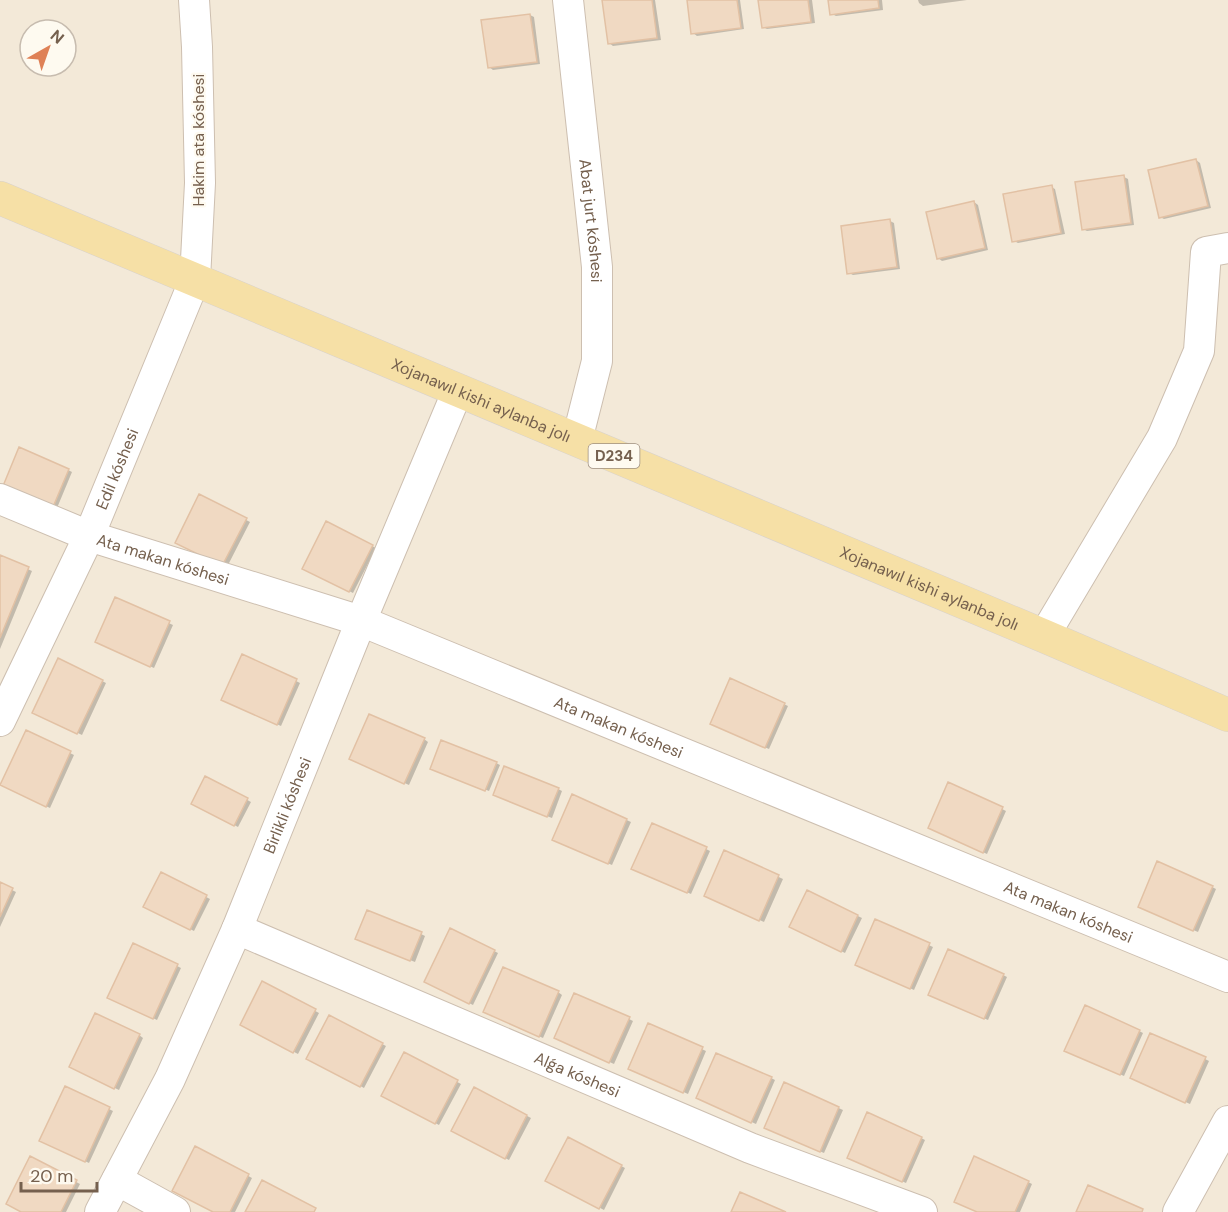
<svg xmlns="http://www.w3.org/2000/svg" width="1228" height="1212" font-family="'DM Sans',sans-serif">
<rect width="100%" height="100%" fill="#fcf6e9"/>
<!-- residential -->
<path fill="#f3e9d8" fill-rule="evenodd" d="M 0,0 L 1228,0 L 1228,1212 L 0,1212 ZM 30,30 L 66,30 L 66,66 L 30,66 Z"/>
<!-- shadow -->
<path fill="#0003" d="M 604,0 L 655,0 L 661,40 L 613,46 L 609,43 Z
M 688,0 L 740,0 L 744,29 L 697,36 L 693,33 Z
M 760,0 L 812,0 L 815,23 L 767,29 L 763,27 Z
M 830,0 L 882,0 L 883,10 L 836,16 L 832,14 Z
M 918,0 L 967,0 L 923,6 L 919,3 Z
M 530,15 L 534,17 L 540,64 L 493,70 L 489,67 Z
M 1196,160 L 1200,163 L 1211,208 L 1164,219 L 1160,217 Z
M 1124,177 L 1128,179 L 1134,225 L 1087,231 L 1083,229 Z
M 1051,187 L 1055,189 L 1065,234 L 1018,243 L 1014,241 Z
M 974,202 L 978,205 L 988,250 L 942,261 L 938,258 Z
M 890,221 L 894,223 L 900,269 L 853,275 L 849,273 Z
M 68,470 L 72,472 L 57,508 L 5,485 Z
M 200,496 L 250,522 L 227,567 L 177,542 Z
M 326,523 L 376,548 L 353,593 L 304,568 Z
M 0,557 L 32,571 L 0,649 Z
M 115,599 L 173,625 L 154,668 L 100,644 Z
M 730,680 L 788,706 L 769,749 L 716,726 Z
M 102,681 L 106,683 L 82,735 L 38,714 Z
M 296,681 L 300,683 L 281,726 L 227,702 Z
M 27,732 L 74,755 L 50,808 L 6,787 Z
M 424,739 L 428,742 L 409,785 L 355,761 Z
M 496,763 L 500,765 L 489,791 L 436,770 Z
M 206,778 L 251,802 L 238,827 L 193,803 Z
M 558,789 L 562,791 L 552,818 L 498,797 Z
M 573,796 L 631,822 L 612,865 L 558,842 Z
M 1002,809 L 1006,811 L 987,854 L 933,829 Z
M 706,849 L 710,851 L 691,894 L 637,870 Z
M 725,852 L 783,879 L 764,922 L 710,898 Z
M 161,874 L 210,899 L 194,931 L 145,906 Z
M 0,884 L 16,892 L 0,927 Z
M 1212,887 L 1216,889 L 1198,932 L 1143,909 Z
M 807,892 L 862,918 L 845,953 L 794,928 Z
M 875,921 L 933,947 L 914,990 L 861,966 Z
M 421,934 L 425,936 L 415,962 L 361,941 Z
M 494,951 L 498,953 L 473,1005 L 430,984 Z
M 177,966 L 181,968 L 157,1020 L 113,999 Z
M 1003,975 L 1007,977 L 988,1020 L 934,996 Z
M 263,983 L 319,1013 L 298,1054 L 242,1025 Z
M 558,992 L 562,995 L 543,1038 L 489,1014 Z
M 329,1017 L 386,1046 L 364,1088 L 308,1058 Z
M 629,1019 L 633,1021 L 614,1064 L 560,1040 Z
M 649,1025 L 706,1051 L 688,1094 L 634,1070 Z
M 1139,1031 L 1143,1033 L 1124,1076 L 1070,1052 Z
M 139,1035 L 143,1038 L 119,1090 L 75,1069 Z
M 404,1054 L 461,1084 L 439,1125 L 383,1096 Z
M 1205,1059 L 1209,1061 L 1190,1104 L 1136,1080 Z
M 771,1078 L 775,1080 L 756,1124 L 702,1100 Z
M 785,1084 L 843,1110 L 824,1153 L 770,1130 Z
M 66,1088 L 113,1111 L 89,1163 L 45,1142 Z
M 475,1089 L 531,1118 L 509,1160 L 453,1131 Z
M 921,1138 L 925,1140 L 906,1183 L 853,1159 Z
M 569,1139 L 625,1168 L 604,1210 L 547,1180 Z
M 196,1148 L 252,1178 L 235,1212 L 216,1212 Z
M 30,1158 L 80,1184 L 66,1212 L 24,1212 Z
M 1028,1182 L 1032,1184 L 1020,1212 L 979,1212 Z"/>
<!-- building -->
<path fill="#f0d9c2" stroke="#e2c1a4" stroke-width="1.5" d="M 602,0 L 652,0 L 657,38 L 608,44 Z
M 687,0 L 737,0 L 741,28 L 691,34 Z
M 758,0 L 808,0 L 811,22 L 762,28 Z
M 828,0 L 878,0 L 879,8 L 830,15 Z
M 530,14 L 537,62 L 488,68 L 481,20 Z
M 1196,159 L 1208,206 L 1159,218 L 1148,170 Z
M 1124,175 L 1131,223 L 1082,230 L 1075,182 Z
M 1052,185 L 1061,233 L 1012,242 L 1003,194 Z
M 974,201 L 985,248 L 937,259 L 926,212 Z
M 890,219 L 897,267 L 847,274 L 841,226 Z
M 19,447 L 69,469 L 53,507 L 3,486 Z
M 199,494 L 247,518 L 222,566 L 175,543 Z
M 326,521 L 373,545 L 349,592 L 302,569 Z
M 0,555 L 29,567 L 0,638 Z
M 115,597 L 170,621 L 150,667 L 95,642 Z
M 242,654 L 297,679 L 277,725 L 221,700 Z
M 58,658 L 103,680 L 77,734 L 32,713 Z
M 730,678 L 785,703 L 765,748 L 710,724 Z
M 369,714 L 425,738 L 404,784 L 349,759 Z
M 26,730 L 71,751 L 46,807 L 0,785 Z
M 441,740 L 497,762 L 485,791 L 430,769 Z
M 504,766 L 559,788 L 547,817 L 493,795 Z
M 205,776 L 248,798 L 234,826 L 191,804 Z
M 948,782 L 1003,807 L 983,853 L 928,828 Z
M 572,794 L 627,819 L 608,864 L 552,840 Z
M 652,823 L 707,847 L 687,893 L 631,869 Z
M 724,850 L 779,875 L 759,921 L 704,896 Z
M 1157,861 L 1213,886 L 1193,931 L 1138,907 Z
M 161,872 L 207,895 L 190,930 L 143,907 Z
M 0,882 L 13,888 L 0,917 Z
M 807,890 L 858,915 L 841,952 L 789,927 Z
M 367,910 L 422,932 L 410,961 L 355,939 Z
M 875,919 L 930,943 L 910,989 L 855,965 Z
M 450,928 L 495,950 L 469,1004 L 424,982 Z
M 133,943 L 178,964 L 153,1019 L 107,998 Z
M 948,949 L 1004,974 L 984,1019 L 928,995 Z
M 503,967 L 559,991 L 539,1037 L 483,1012 Z
M 262,981 L 316,1009 L 293,1053 L 240,1025 Z
M 574,993 L 630,1017 L 609,1063 L 554,1038 Z
M 1085,1005 L 1140,1030 L 1120,1075 L 1064,1051 Z
M 95,1013 L 140,1034 L 114,1089 L 69,1067 Z
M 329,1015 L 383,1043 L 360,1087 L 306,1059 Z
M 648,1023 L 703,1047 L 683,1093 L 628,1069 Z
M 1150,1033 L 1206,1057 L 1185,1103 L 1130,1078 Z
M 404,1052 L 458,1080 L 435,1124 L 381,1096 Z
M 716,1053 L 772,1077 L 751,1123 L 696,1098 Z
M 784,1082 L 839,1107 L 820,1152 L 764,1128 Z
M 65,1086 L 110,1107 L 85,1162 L 39,1141 Z
M 474,1087 L 527,1115 L 505,1159 L 451,1131 Z
M 867,1112 L 922,1137 L 902,1182 L 847,1158 Z
M 568,1137 L 622,1165 L 599,1209 L 545,1181 Z
M 195,1146 L 249,1174 L 230,1212 L 213,1212 L 172,1191 Z
M 30,1156 L 77,1180 L 61,1212 L 21,1212 L 6,1204 Z
M 974,1156 L 1029,1181 L 1015,1212 L 977,1212 L 954,1202 Z
M 262,1180 L 316,1208 L 314,1212 L 245,1212 Z
M 1088,1185 L 1143,1209 L 1142,1212 L 1076,1212 Z
M 740,1192 L 786,1212 L 731,1212 Z"/>
<g fill="none" stroke-linecap="round" stroke-linejoin="round">
<!-- minor casing -->
<g stroke="#cdbfb0" stroke-width="32">
<g id="minor">
<path id="s1" d="M 568,0 L 597,267 L 597,361 L 577,440"/>
<path id="s2" d="M 0,499 L 89,536 L 361,621 L 1228,977"/>
<path d="M 1044,636 L 1162,438 L 1199,351 L 1206,252 L 1228,248"/>
<path id="s3" d="M 0,721 L 89,536 L 195,279 L 200,183 L 197,47 L 194,0"/>
<path id="s4" d="M 237,929 L 750,1148 L 922,1212"/>
<path d="M 117,1180 L 175,1212"/>
<path id="s5" d="M 100,1212 L 170,1079 L 237,929 L 361,621 L 458,390"/>
<path d="M 1178,1212 L 1228,1121"/>
</g>
</g>
<!-- major casing -->
<g stroke="#d8d2cd" stroke-width="34">
<g id="major">
<path id="s6" d="M 0,198 L 1044,636 L 1228,715"/>
</g>
</g>
<!-- minor -->
<use href="#minor" stroke="#fff" stroke-width="30"/>
<!-- major -->
<use href="#major" stroke="#f6e0a6" stroke-width="33"/>
</g>
<g text-anchor="middle" dominant-baseline="central" stroke-width="4.5" stroke-linejoin="round" paint-order="stroke">
<!-- shield labels -->
<rect fill="#fefaf0" stroke="#9e8e7f" stroke-width="1.5" x="588.5" y="444" width="51" height="24" rx="4.5"/>
<g font-size="15" font-weight="bold" fill="#75604e">
<text x="614" y="456">D234</text>
</g>
<!-- street labels -->
<g font-size="16" fill="#75604e" stroke="#fefaf0">
<text transform="translate(198 140) rotate(-90)">Hakim ata kóshesi</text>
<text stroke="none"><textPath href="#s1" startOffset="222">Abat jurt kóshesi</textPath></text>
<text stroke="none"><textPath href="#s6" startOffset="522">Xojanawıl kishi aylanba jolı</textPath></text>
<text stroke="none"><textPath href="#s3" startOffset="278">Edil kóshesi</textPath></text>
<text stroke="none"><textPath href="#s2" startOffset="174">Ata makan kóshesi</textPath></text>
<text stroke="none"><textPath href="#s6" startOffset="1008">Xojanawıl kishi aylanba jolı</textPath></text>
<text stroke="none"><textPath href="#s2" startOffset="660">Ata makan kóshesi</textPath></text>
<text stroke="none"><textPath href="#s5" startOffset="448">Birlikli kóshesi</textPath></text>
<text stroke="none"><textPath href="#s2" startOffset="1146">Ata makan kóshesi</textPath></text>
<text stroke="none"><textPath href="#s4" startOffset="370">Alǵa kóshesi</textPath></text>
</g>
</g>
<!-- north arrow -->
<g transform="translate(48 48) rotate(40)"><circle r="28" fill="#fefaf0" stroke="#c7bcaf" stroke-width="1.5"/>
<path d="M0-4.5L10 22L0 15L-10 22Z" fill="#df8156"/>
<text y="-9" font-size="16" font-weight="bold" text-anchor="middle" fill="#75604e">N</text>
</g>
<!-- scale -->
<path d="M21 1182v9h76v-9" fill="none" stroke="#75604e" stroke-width="3"/>
<text x="30" y="1182" font-size="18" fill="#75604e" stroke="#fefaf0" stroke-width="4.5" paint-order="stroke">20 m</text>
</svg>
